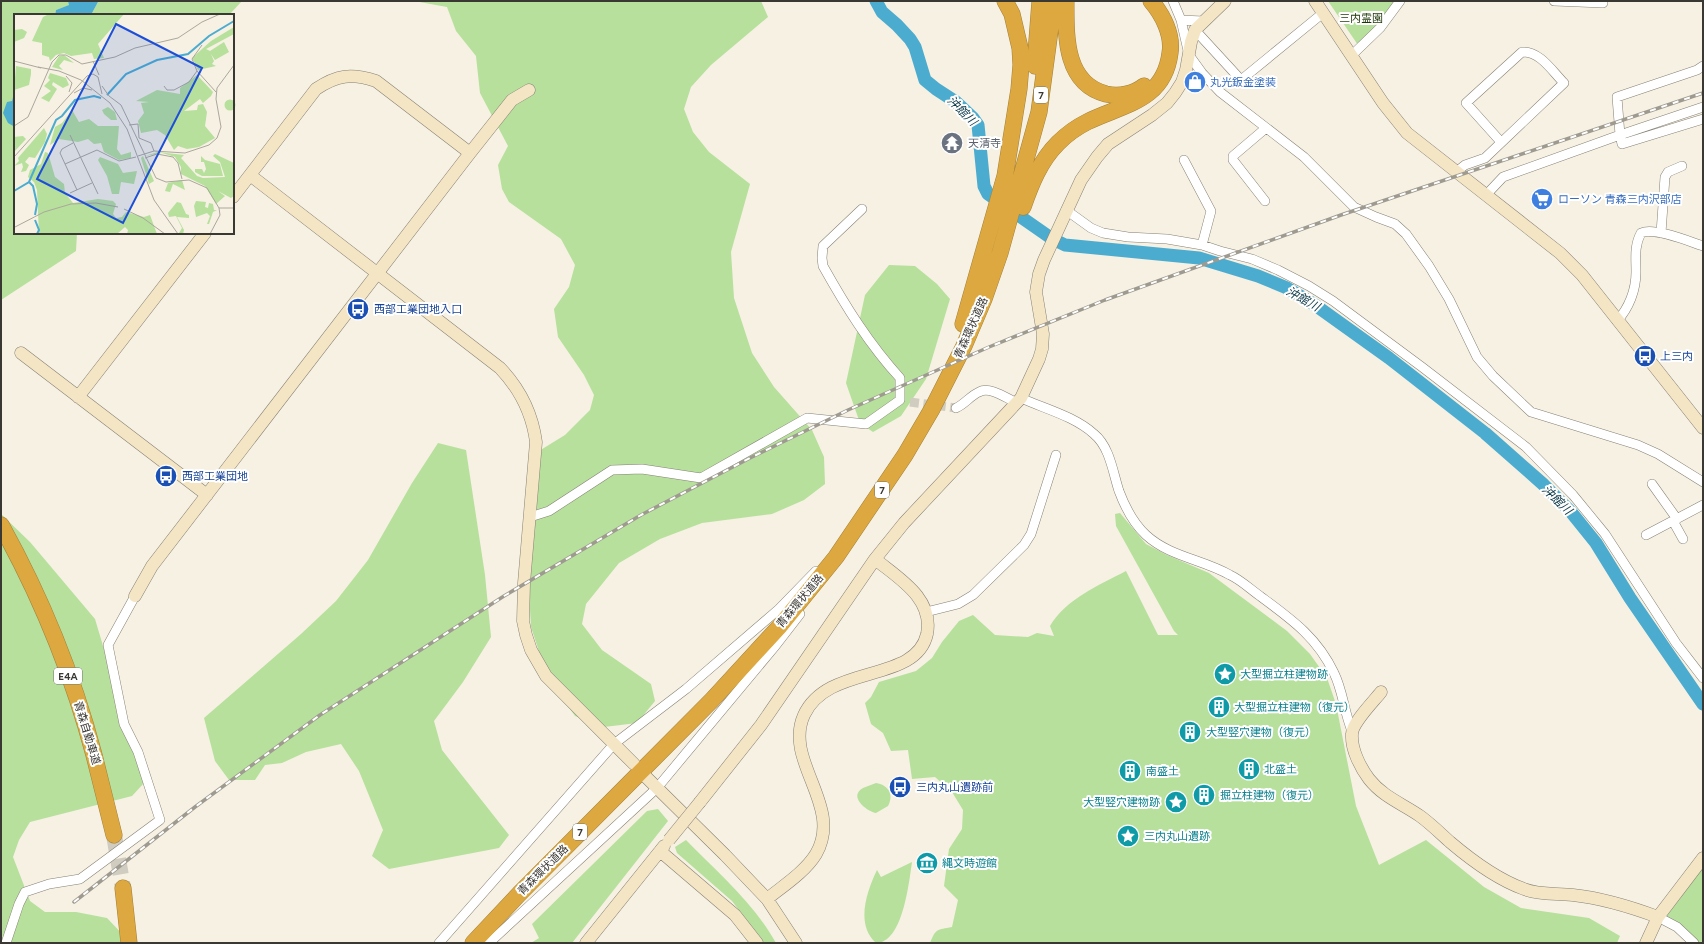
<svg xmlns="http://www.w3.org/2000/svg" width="1704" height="944" font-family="Figtree,'Noto Sans JP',sans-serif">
<rect width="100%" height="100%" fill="#f6f1e3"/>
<!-- green -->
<path fill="#b6e09c" d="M 1,1 L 68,1 L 70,5 L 56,10 L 55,15 L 15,15 L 15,89 L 12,102 L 13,126 L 15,127 L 15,233 L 77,233 L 76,251 L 1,300 Z
M 100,1 L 242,1 L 229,15 L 91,15 L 98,2 Z
M 414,1 L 761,1 L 768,17 L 711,65 L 691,87 L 684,109 L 693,132 L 709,152 L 750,184 L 731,252 L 734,298 L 752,353 L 774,387 L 812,430 L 824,457 L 825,484 L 804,500 L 772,514 L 702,523 L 660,539 L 619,563 L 586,604 L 582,624 L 602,650 L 651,684 L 655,701 L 637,723 L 604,727 L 575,716 L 557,691 L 545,670 L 531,627 L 527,557 L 539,451 L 565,435 L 590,410 L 594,395 L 584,375 L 558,337 L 554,309 L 569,287 L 575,265 L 561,239 L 509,202 L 502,189 L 498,165 L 508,146 L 480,93 L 476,56 L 456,31 L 447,7 Z
M 1328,1 L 1395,1 L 1377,28 L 1358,45 Z
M 889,265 L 915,266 L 937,284 L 950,299 L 926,379 L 901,416 L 873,432 L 860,423 L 846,383 L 865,295 Z
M 438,443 L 466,450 L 485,575 L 491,637 L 463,682 L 434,721 L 442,750 L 509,835 L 499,848 L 389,869 L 372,856 L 383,830 L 359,771 L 341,744 L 306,752 L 282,763 L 265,765 L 255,780 L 229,780 L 215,761 L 204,718 L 301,634 L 336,601 L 368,560 L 412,483 Z
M 1120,513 L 1146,544 L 1167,555 L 1209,573 L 1287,631 L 1310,654 L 1327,678 L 1336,704 L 1356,806 L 1379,865 L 1426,840 L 1484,887 L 1521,908 L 1589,918 L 1620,936 L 1617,943 L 930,943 C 936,928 937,930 952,927 L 958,900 L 944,886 L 949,849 L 962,829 L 963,810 L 952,792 L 935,777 L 912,779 L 908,750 L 891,751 L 883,733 L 871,724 L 865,703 L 871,697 L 879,682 L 916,671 L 932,658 L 942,642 L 959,621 L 973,615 L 995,635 L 1028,637 L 1037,633 L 1054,636 L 1050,626 C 1066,599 1099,585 1126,571 L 1158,635 L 1178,635 L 1174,631 L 1116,526 L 1115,514 Z
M 1,514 L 30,542 L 95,619 L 144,783 L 132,796 L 30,822 L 19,840 L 13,857 L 30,901 L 45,912 L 76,912 L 107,918 L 128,940 L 128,943 L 1,943 Z
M 876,783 C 889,785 894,795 888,806 L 876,813 C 866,811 848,796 863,788 C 867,786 872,785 876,783 Z
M 658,809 L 668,821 L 572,943 L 531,943 L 539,938 L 532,924 L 647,811 Z
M 686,840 C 717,872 754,903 776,943 L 764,943 L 732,901 L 677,853 L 675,847 Z
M 912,862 C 909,882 903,943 876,943 C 855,924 867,891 877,870 L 881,877 Z
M 1703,867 L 1703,943 L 1699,943 L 1684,927 L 1663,916 Z"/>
<!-- water -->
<path fill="#4cacd0" d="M 68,1 L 100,1 L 98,2 L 91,15 L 55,15 L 56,10 L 69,5 Z
M 15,89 L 15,127 L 8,123 L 3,113 L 7,102 L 12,101 Z"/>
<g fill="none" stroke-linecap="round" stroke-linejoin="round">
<!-- river -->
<path stroke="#4cacd0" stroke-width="13" d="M 876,1 L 882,12 L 897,25 L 910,39 L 915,47 L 925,80 L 936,89 L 956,102 L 973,118 L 978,125 L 984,186 L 988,194 L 1051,238 L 1065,245 L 1199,258 L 1258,276 L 1287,288 L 1315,305 L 1389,358 L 1485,433 L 1544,485 L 1571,512 L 1596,543 L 1630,598 L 1703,704"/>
<!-- street-tunnel -->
<path stroke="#d0ccc0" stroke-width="9" stroke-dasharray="9 4.5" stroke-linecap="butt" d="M 910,402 L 956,408"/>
<!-- highway-tunnel -->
<path stroke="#d0ccc0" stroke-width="16" stroke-dasharray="16 8" stroke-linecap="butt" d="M 114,835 L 123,888"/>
<!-- street casing -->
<g stroke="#868175" stroke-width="10">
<path id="street" d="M 1173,1 L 1181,20 L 1189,55 L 1202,73 L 1220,92 L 1304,157 L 1354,207 L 1376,217 L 1395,224 L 1406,234 L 1429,266 L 1449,299 L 1477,357 L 1493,376 L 1531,412 L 1638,445 L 1658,454 L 1703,482
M 1554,1 L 1603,3
M 1181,20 L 1203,21
M 1195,30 L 1241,80 L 1323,13
M 1351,56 L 1380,28 L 1400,1
M 1703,66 L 1697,70 L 1617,97 L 1620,135 L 1703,107
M 1184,160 L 1211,211 L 1202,245
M 1456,172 L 1465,165 L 1485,158 L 1564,83 C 1552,71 1540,51 1522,52 L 1466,103 L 1501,142
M 1487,194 L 1503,177 L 1620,135 L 1622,144 L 1703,119
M 1265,201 L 1233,160 L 1233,156 L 1266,128
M 1066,210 L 1091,228 L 1103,233 L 1128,237 L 1167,239 L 1202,245 L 1220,251 L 1252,259 L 1278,270 L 1309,286 L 1333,301 L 1422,367 L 1526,447 L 1573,495 L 1605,534 L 1676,643 L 1703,678
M 1661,233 L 1665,177 L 1668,172 L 1682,166
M 1617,321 C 1629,308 1636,290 1636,272 C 1636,258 1634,246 1641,233 C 1654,227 1688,241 1703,246
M 1021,398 C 1045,409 1074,416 1094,434 C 1110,447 1113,473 1119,491 C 1125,507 1133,523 1146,535 C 1170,557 1202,559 1230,575 C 1241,580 1250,589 1260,596 C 1291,619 1317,637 1334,673 C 1343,691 1344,712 1352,731
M 956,408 C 965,404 970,396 979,392 C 990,386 1006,398 1017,403
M 1652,484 L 1677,519
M 530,517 L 549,511 L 612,470 L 642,469 L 701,478 L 807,418 L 866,424 L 900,400 L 900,378 C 869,344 846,307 823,266 L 822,258 L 823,246 L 862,209
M 1673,521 L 1683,539
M 1646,535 L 1703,505
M 926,612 L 958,604 L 973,595 L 1024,545 L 1031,534 L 1056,455
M 1658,917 L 1677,927 L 1694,943
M 6,943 L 19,904 L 25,892 L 49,884 L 80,879 L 160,820 L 138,752 L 124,724 L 108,645 L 135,596
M 439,943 L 614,744 L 686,689 L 779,609 L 816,571
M 489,943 L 657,788 L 776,645 L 800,614"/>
</g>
<!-- secondary casing -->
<g stroke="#868175" stroke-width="13">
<path id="secondary" d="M 1315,1 L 1383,103 L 1407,133 L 1560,253 L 1582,275 L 1703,428
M 250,175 L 500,368 C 520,389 532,412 536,442 L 524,583 L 523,621 L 526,635 L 531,650 L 546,676 L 634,764
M 233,197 L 316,89 C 337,75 351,73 376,81 L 470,153
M 21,353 L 207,495
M 78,397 L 205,233
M 135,596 L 152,566 L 470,153 L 512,100 L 529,90
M 1381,692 C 1374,701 1352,723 1352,734 C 1351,749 1360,767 1369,779 C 1383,797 1403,804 1420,816 C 1431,824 1440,833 1450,842 C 1470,859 1499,880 1524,889 C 1539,895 1557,893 1573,895 C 1601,898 1631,907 1658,917
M 646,777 L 725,855 L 767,899
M 700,802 L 761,725 L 875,559 L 904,523 L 1021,398 L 1039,359 L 1042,349 L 1043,334 L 1036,292 L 1039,274 L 1044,260 L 1081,180 L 1097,157 L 1108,144 L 1152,115 L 1167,103 L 1175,93 L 1182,82 L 1186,70 L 1191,42 L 1195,30 L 1225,1
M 660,851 L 735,915 L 757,943
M 586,943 L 664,846
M 796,943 L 767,899 C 783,886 805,872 816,854 C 844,806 783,761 804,715 C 828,663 916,684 927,634 C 934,598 898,578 875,559
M 1646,943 L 1658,917 L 1703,858"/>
</g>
<!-- highway casing -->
<g stroke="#a3813b" stroke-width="17">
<path id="highway" d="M 1066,1 C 1066,35 1064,83 1106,94 C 1119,97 1134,94 1144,86
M 1035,66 L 1040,1
M 1023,207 C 1031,184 1040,161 1058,143 C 1066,135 1077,127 1087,122 C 1124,104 1164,101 1170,53 C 1173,35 1163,15 1151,1
M 963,324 L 1005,176 L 1019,89 L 1021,65 L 1020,48 L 1012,14 L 1005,1
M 1,525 C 41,597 73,676 94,755 C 101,782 107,808 114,835
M 123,888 L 129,943
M 473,943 L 519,894 L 712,700 L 780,626 L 836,557 L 905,455 L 932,409 L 964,346 L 984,299 L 1000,253 L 1039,112 L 1054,1"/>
</g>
<!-- street -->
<use href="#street" stroke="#fff" stroke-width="9"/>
<!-- secondary -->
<use href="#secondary" stroke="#f4e5c5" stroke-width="12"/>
<!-- highway -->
<use href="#highway" stroke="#dca83f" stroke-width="16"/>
<!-- rail casing -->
<g stroke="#9e9a90" stroke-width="3.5">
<path id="rail" d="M 74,902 L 195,807 L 320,715 L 504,596 L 641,515 L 750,458 L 848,410 L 989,347 L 1105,300 L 1341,215 L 1703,93"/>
</g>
<!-- rail -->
<use href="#rail" stroke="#fff" stroke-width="2" stroke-dasharray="6" stroke-linecap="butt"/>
<!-- secondary-bridge casing -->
<g stroke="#868175" stroke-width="13" stroke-linecap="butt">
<path id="secondary-bridge" d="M 669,840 L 700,802"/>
</g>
<!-- secondary-bridge -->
<use href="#secondary-bridge" stroke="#f4e5c5" stroke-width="12"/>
</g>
<!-- icons -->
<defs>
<g id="shop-disc" transform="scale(1.15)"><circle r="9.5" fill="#3f7fe0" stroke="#fff"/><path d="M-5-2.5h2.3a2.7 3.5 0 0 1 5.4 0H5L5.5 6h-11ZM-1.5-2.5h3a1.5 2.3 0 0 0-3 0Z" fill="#fff"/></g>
<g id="temple-disc" transform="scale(1.15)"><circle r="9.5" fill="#6b7280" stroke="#fff"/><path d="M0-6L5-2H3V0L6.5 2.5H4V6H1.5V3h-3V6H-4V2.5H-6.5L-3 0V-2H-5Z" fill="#fff"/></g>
<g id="supermarket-disc" transform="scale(1.15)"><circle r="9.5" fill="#3f7fe0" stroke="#fff"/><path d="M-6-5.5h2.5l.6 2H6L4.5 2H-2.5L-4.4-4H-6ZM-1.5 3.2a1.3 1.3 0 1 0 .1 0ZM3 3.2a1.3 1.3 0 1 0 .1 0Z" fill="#fff"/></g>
<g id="bus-disc" transform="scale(1.15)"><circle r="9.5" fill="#1a4fb4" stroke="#fff"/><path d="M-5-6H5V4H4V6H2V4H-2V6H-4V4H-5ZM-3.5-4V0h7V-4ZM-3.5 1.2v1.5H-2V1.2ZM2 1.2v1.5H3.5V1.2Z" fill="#fff"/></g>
<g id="sight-disc" transform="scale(1.15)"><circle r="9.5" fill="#0f9aa8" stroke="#fff"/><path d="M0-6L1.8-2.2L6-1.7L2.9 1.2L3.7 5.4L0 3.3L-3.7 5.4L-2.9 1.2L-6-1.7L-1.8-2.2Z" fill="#fff"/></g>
<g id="building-disc" transform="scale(1.15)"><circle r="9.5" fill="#0f9aa8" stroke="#fff"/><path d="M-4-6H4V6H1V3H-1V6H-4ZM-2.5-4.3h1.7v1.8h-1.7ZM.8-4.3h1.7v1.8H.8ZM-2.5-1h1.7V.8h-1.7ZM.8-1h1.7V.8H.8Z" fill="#fff"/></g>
<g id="museum-disc" transform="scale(1.15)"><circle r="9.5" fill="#0f9aa8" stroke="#fff"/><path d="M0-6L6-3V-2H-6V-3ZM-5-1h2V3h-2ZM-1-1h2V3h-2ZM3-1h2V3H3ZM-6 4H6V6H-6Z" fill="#fff"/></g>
</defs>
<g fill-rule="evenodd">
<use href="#shop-disc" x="1195" y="82"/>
<use href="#temple-disc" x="952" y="143"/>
<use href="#supermarket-disc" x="1542" y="199"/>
<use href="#bus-disc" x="358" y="309"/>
<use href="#bus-disc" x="1645" y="356"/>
<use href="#bus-disc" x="166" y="476"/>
<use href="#sight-disc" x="1225" y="674"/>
<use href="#building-disc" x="1219" y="707"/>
<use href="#building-disc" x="1190" y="732"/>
<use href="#building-disc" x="1249" y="769"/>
<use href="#building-disc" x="1130" y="771"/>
<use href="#bus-disc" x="900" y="787"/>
<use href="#building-disc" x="1204" y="795"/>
<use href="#sight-disc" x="1176" y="802"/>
<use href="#sight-disc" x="1128" y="836"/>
<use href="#museum-disc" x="927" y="863"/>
</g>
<g text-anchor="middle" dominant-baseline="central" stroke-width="4" stroke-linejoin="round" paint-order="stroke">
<!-- shield labels -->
<g fill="#fff" stroke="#757470" stroke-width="1">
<rect x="1034" y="87" width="14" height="16" rx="3"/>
<rect x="875" y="482" width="14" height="16" rx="3"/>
<rect x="54" y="668" width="28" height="16" rx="3"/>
<rect x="573" y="824" width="14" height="16" rx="3"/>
</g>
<g font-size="10" font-weight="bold" fill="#3a3833">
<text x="1041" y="95">7</text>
<text x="882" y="490">7</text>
<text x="68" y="676">E4A</text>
<text x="580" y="832">7</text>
</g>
<!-- park labels -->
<g font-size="11" fill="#1c3705" stroke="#fff">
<text x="1361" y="18">三内霊園</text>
</g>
<!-- shop labels -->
<g font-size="11" fill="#366cbe" stroke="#fff" text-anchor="start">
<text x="1210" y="82">丸光鈑金塗装</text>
<text x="1558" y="199">ローソン 青森三内沢部店</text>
</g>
<!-- worship labels -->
<g font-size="11" fill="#5b616d" stroke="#fff" text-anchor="start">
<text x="968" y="143">天清寺</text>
</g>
<!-- transit labels -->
<g font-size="11" fill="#164399" stroke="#fff" text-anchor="start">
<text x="374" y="309">西部工業団地入口</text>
<text x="1660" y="356">上三内</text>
<text x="182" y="476">西部工業団地</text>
<text x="916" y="787">三内丸山遺跡前</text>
</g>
<!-- street labels -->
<g font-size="11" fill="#3a3833" stroke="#fff">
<text transform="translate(971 328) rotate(-66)">青森環状道路</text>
<text transform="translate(800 601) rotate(-50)">青森環状道路</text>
<text transform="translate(87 733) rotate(73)">青森自動車道</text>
<text transform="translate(543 870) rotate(-45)">青森環状道路</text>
</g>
<!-- culture labels -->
<g font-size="11" fill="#0d838f" stroke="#fff" text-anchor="start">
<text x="1240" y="674">大型掘立柱建物跡</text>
<text x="1234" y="707">大型掘立柱建物（復元）</text>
<text x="1206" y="732">大型竪穴建物（復元）</text>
<text x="1264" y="769">北盛土</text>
<text x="1146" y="771">南盛土</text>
<text x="1220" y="795">掘立柱建物（復元）</text>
<text x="1160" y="802" text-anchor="end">大型竪穴建物跡</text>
<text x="1144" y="836">三内丸山遺跡</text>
<text x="942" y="863">縄文時遊館</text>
</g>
<!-- water labels -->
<g font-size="12" font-style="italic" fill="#103c4b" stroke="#fff">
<text transform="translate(962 111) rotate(45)">沖館川</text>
<text transform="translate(1303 299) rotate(29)">沖館川</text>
<text transform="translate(1557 500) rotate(44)">沖館川</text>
</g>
</g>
<!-- overview -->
<g transform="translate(14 14)">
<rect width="220" height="220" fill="#f6f1e3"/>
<path d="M 35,0 L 110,0 L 84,30 L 90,44 L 80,45 L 78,39 L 57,42 L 50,39 L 42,41 L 36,47 L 35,43 L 28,41 L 28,29 L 18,27 L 29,3 ZM 220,13 L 220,20 L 192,35 L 196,37 L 210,28 L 215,38 L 201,46 L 197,40 L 200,47 L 198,50 L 202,52 L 184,56 L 178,44 L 197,27 ZM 8,15 L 13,18 L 10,24 L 0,28 L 0,16 ZM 50,41 L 60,49 L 50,46 L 45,52 L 49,56 L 38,53 L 45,42 ZM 2,52 L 17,55 L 17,60 L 15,71 L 0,76 ZM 36,59 L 52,64 L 55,71 L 49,74 L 39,68 L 38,71 L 43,75 L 35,88 L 27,84 L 37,77 L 30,72 L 36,66 L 34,64 ZM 183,61 L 199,78 L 197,82 L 189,89 L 186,85 L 170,97 L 183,96 L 184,91 L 189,90 L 193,98 L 191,112 L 201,124 L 185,133 L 173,135 L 164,132 L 160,136 L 151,121 L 143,116 L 127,119 L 124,107 L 130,99 L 127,89 L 135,88 L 122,87 L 143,76 L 166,80 L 166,74 ZM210.5 91a5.5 5.5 0 1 1 11 0a5.5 5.5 0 1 1-11 0ZM 94,93 L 101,98 L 103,106 L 97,106 L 90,100 L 88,96 ZM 58,96 L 65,108 L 75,105 L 84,112 L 105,112 L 103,135 L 107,141 L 117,138 L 117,144 L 105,146 L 90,138 L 87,129 L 80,130 L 74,125 L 64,128 L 45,125 L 36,131 L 41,113 L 48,109 ZM 30,114 L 33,120 L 31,128 L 21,144 L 15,143 L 11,148 L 15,151 L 12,157 L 7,158 L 9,153 L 8,149 L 0,152 L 5,147 L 4,144 ZM 9,122 L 12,125 L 0,138 L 0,123 ZM 31,138 L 34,139 L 41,163 L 50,170 L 51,179 L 59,189 L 84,185 L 99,187 L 102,190 L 99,200 L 102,204 L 108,203 L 112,198 L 130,203 L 136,201 L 143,220 L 113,220 L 114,216 L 111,213 L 103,220 L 25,220 L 23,176 L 20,168 L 14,163 L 16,156 L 27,150 ZM 144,138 L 170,141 L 167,144 L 183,162 L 189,164 L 211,163 L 206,148 L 199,142 L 201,140 L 220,149 L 220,182 L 217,184 L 204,177 L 211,182 L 202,190 L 191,172 L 167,160 L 167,153 L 161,143 L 148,139 L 131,142 ZM 129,142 L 140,167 L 135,170 L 127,144 ZM 187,142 L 191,146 L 206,150 L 209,162 L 188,162 L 181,158 L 181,155 L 188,155 L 190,159 L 192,155 L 190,148 L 187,148 ZM 86,143 L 104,150 L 109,159 L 123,157 L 120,170 L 107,168 L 105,180 L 98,180 L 93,162 L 84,146 ZM 168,166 L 171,176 L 159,170 L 156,178 L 151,177 L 154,169 ZM 182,187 L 192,188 L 191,193 L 194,194 L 195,189 L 199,190 L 200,196 L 203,196 L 199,198 L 195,210 L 193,210 L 196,202 L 193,199 L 182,203 L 180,192 ZM 163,188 L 167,189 L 172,200 L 175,201 L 175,204 L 163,203 L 170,216 L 169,220 L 165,219 L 168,214 L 162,202 L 155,203 L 154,199 Z" fill="#b6e09c"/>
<path fill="none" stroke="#4cacd0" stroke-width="2" d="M 93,81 L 112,60 L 143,46 L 174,40 L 195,22 L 220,7M 15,168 L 19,172 L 23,190 L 21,201M 0,177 L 15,168 L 42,106 L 48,102 L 61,86 L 80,82 L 87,84M 21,206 L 25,216 L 23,220"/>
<path fill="none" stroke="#aba79d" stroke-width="1" d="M 188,31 L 178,45 L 183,57 L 202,78M 0,47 L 27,54M 79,47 L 85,61M 24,53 L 45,57 L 67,66 L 96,89 L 113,115 L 140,186 L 164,220M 52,62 L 58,69 L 55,78M 88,72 L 95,82 L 107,91 L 142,164 L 152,168 L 175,166 L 193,174 L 205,194 L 220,194M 150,72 L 153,76 L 160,76 L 175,68 L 183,57M 60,79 L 69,74 L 78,76M 115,111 L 124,110 L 125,124 L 137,129 L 140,137 L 171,139 L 195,131 L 203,124 L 207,113 L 202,85 L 203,74 L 220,51M 0,112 L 14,103 L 38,48 L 45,41 L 52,41 L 68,50 L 101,43 L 121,34 L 164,24 L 188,8 L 206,0M 56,121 L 84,180M 59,129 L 48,135 L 46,139 L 63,176M 124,142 L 140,137M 0,143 L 73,62 L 79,60 L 84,63 L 88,80M 131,144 L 143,140 L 159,143 L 164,149 L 168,165M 51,150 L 83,136 L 105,147 L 122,143M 56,179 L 78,169M 110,195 L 129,204 L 151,220M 1,213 L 30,198 L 57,190 L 82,189 L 104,193M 196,220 L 206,201 L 205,194"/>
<path fill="#1d4ed8" fill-opacity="0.15" stroke="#1d4ed8" stroke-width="2" d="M 102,10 L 188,54 L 109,209 L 23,165 Z"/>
<rect width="220" height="220" fill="none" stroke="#3a3833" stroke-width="2"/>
</g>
<!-- border -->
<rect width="1704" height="944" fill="none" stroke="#3a3833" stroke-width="4"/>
</svg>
